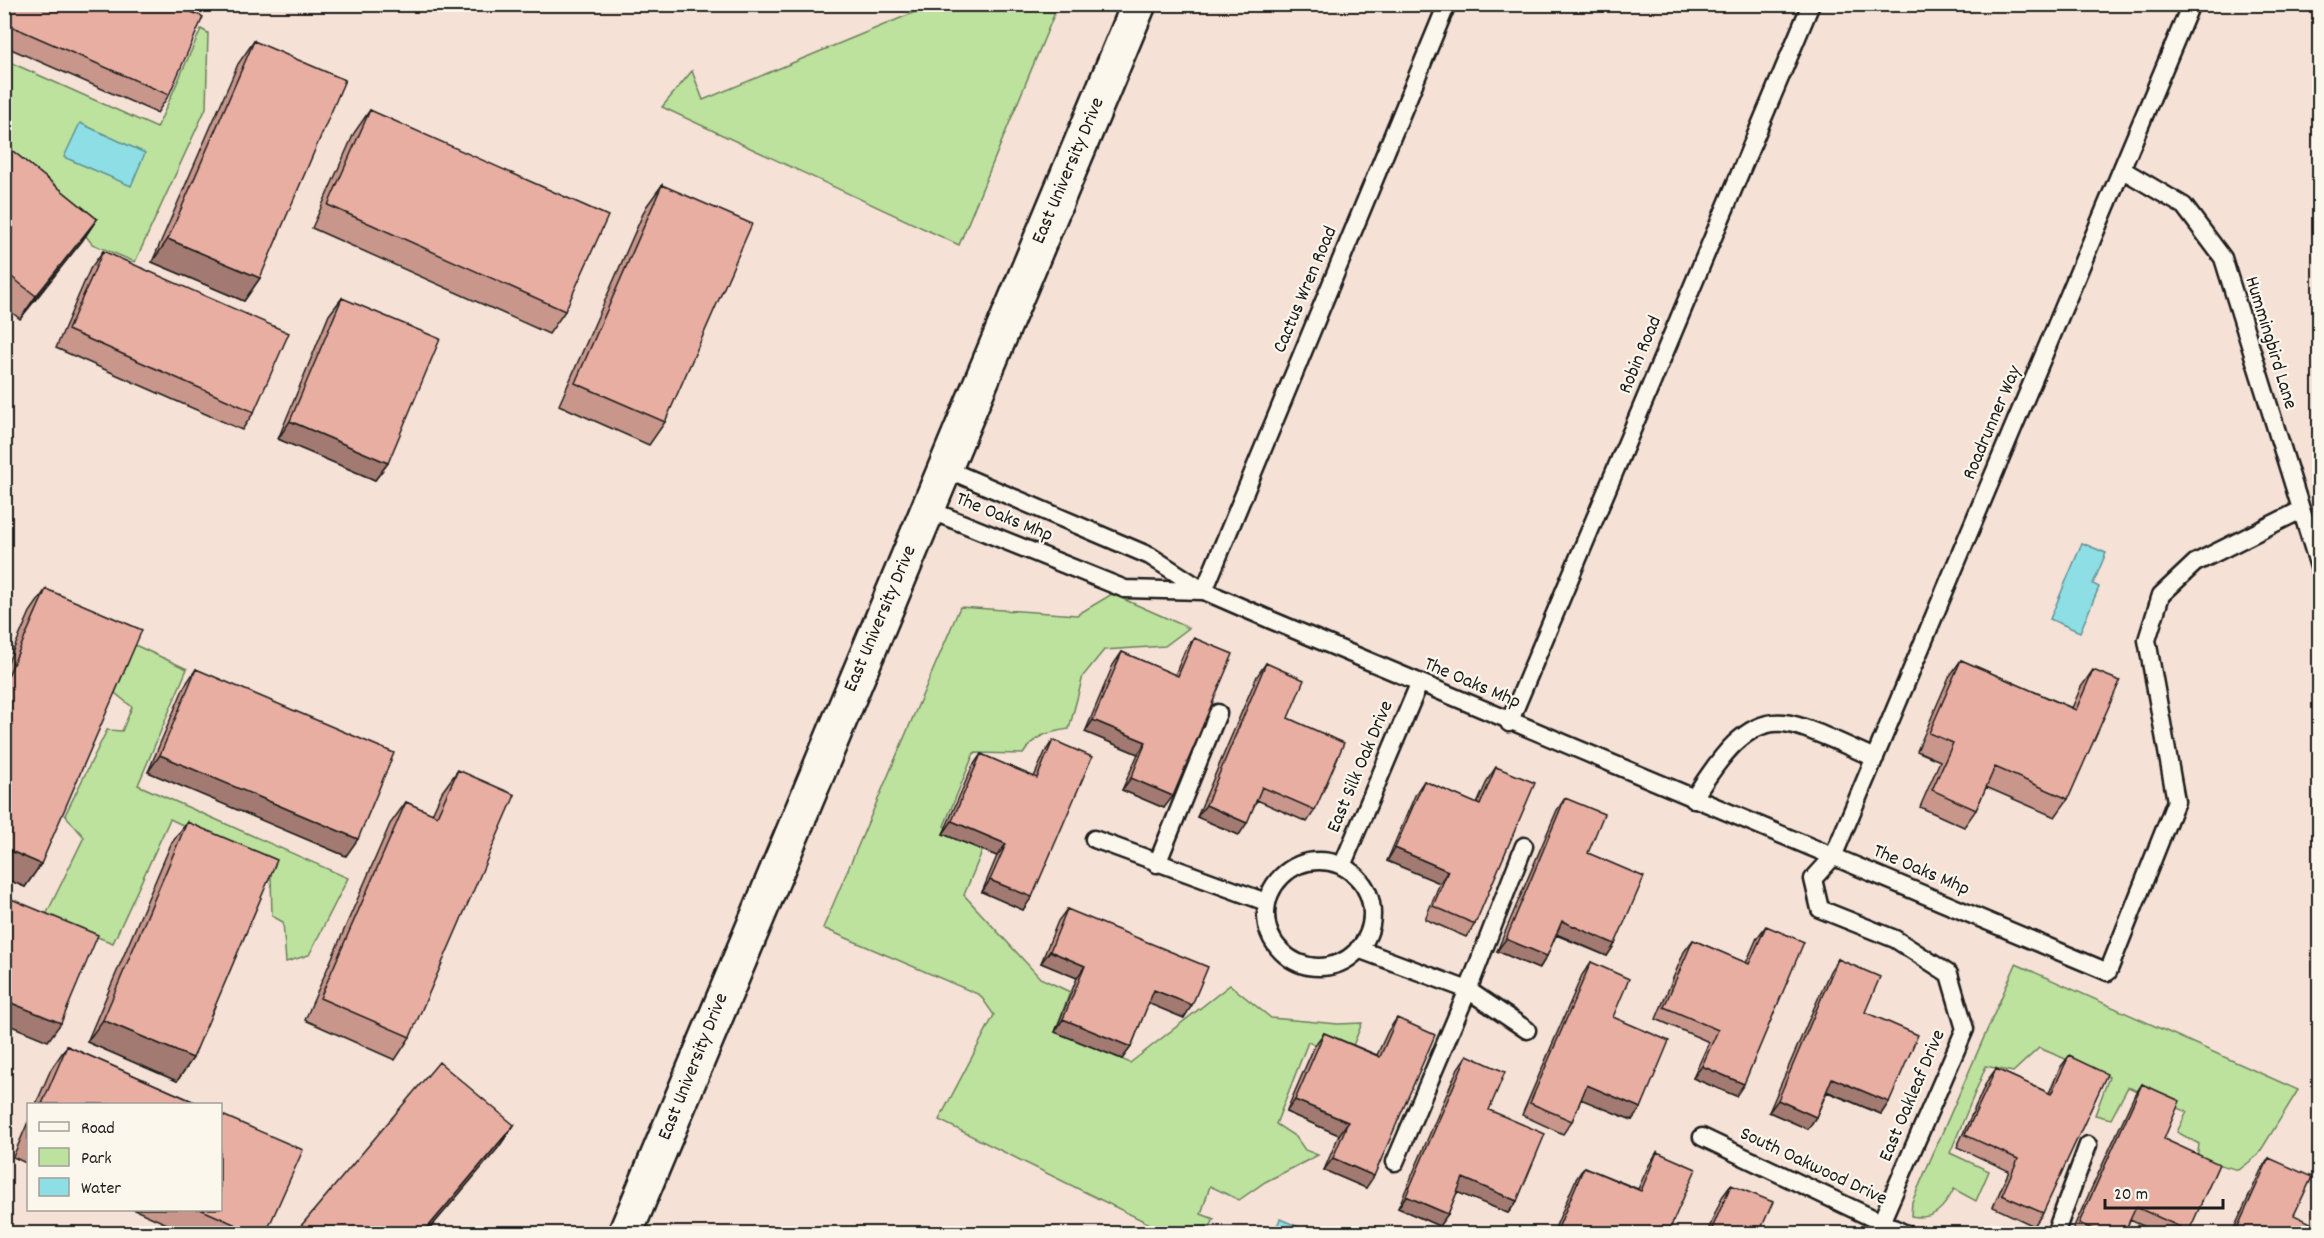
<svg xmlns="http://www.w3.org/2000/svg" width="2324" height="1238" font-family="Dekko,sans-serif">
<rect width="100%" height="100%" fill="#f5e1d6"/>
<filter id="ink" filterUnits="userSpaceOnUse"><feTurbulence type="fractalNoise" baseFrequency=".0167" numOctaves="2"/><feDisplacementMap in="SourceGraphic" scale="12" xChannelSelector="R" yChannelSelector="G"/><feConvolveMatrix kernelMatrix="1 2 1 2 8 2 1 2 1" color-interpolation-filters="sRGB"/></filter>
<g filter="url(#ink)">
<!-- green -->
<path fill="#bce29d" stroke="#6c7f5c" stroke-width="1.5" d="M 932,5 L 1058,5 L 959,245 L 662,107 L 692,71 L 703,100 Z
M 201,29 L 208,33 L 206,108 L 135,262 L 92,244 L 62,204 L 5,173 L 5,60 L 157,128 Z
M 1112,594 L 1189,628 L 1165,646 L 1104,650 L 1083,676 L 1069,729 C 1048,732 1035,735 1023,754 L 974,753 L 944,826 L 983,849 L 964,895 L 1040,978 L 1070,992 L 1056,1029 L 1130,1063 L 1230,985 L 1271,1018 L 1338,1024 L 1362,1023 L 1348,1058 L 1308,1042 L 1276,1124 L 1296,1137 L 1305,1150 L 1318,1155 L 1265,1182 L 1239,1200 L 1210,1186 L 1201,1214 L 1214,1219 L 1207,1233 L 1168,1233 L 939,1120 L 994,1015 L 980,995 L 823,928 L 960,607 L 1077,615 Z
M 135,645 L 187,669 L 138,785 L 348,878 L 309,955 L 286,962 L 283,922 L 272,916 L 271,875 L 244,854 L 170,819 L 113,943 L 45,917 L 84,837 L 65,815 L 107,730 L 122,731 L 132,707 L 115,693 Z
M 2016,964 L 2298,1090 L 2258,1155 L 2239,1170 L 2197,1159 L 2199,1144 L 2177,1132 L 2187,1112 L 2128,1087 L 2111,1119 L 2095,1115 L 2109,1077 L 2039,1048 L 2013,1072 L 1986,1066 L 1950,1153 L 1989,1171 L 1976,1201 L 1954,1189 C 1944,1208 1934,1221 1911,1216 L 1912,1202 Z"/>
<!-- water -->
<path fill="#8ddfe5" stroke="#609195" stroke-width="1.5" d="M 80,123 L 145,153 L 131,186 L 64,157 Z
M 2082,543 L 2106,553 L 2093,584 L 2099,587 L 2080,632 L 2050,619 Z
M 1280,1219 L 1313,1233 L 1274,1233 Z"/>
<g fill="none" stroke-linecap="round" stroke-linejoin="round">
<!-- service casing -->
<g stroke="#1c1c1c" stroke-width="21">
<path id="service" d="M 2123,170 L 2184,206 L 2223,258 L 2320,570
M 944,468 L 1150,556 L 1204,591 L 1271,620 L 2108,972 L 2176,801 L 2147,640 L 2161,595 L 2195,563 L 2299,511
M 927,509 L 1125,589 L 1203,591
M 1204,591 L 1447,4
M 1509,723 L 1811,4
M 1693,799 C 1713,769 1742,718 1784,723 C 1806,725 1853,749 1875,758
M 1094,839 L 1266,902
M1266 914a53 53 0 1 1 106 0a53 53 0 1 1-106 0Z
M 1157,864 L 1218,713
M 1342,866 L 1419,684
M 1358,949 L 1468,990 L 1527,1030
M 1702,1137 L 1906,1234
M 1395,1162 L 1468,990 L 1524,846
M 1876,1234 L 1965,1029 L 1949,974 L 1895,939 L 1820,909 L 1813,879 L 1833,857 L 2191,4
M 2055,1234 L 2088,1145"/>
</g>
<!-- secondary casing -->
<g stroke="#1c1c1c" stroke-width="38">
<path id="secondary" d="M 625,1234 L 1139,4"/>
</g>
<!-- service -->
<use href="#service" stroke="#fbf7ec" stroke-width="16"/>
<!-- secondary -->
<use href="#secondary" stroke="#fbf7ec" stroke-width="33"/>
</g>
<!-- wall -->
<path fill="#c8968b" stroke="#1c1c1c" stroke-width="1.5" d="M 4,4 L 169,95 L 157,113 L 4,46 Z
M 254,41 L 260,278 L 244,301 L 152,262 L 238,64 Z
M 370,110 L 565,311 L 549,334 L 312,228 L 354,133 Z
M 4,144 L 97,219 L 82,241 L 20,319 L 4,306 Z
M 662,185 L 665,422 L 649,445 L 559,405 L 646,207 Z
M 103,251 L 254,412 L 242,430 L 56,348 L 90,269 Z
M 342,298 L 388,463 L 375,480 L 278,439 L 329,315 Z
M 46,589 L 41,864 L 25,887 L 4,878 L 4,671 L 30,612 Z
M 1194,638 L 1164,808 L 1122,790 L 1138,754 L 1085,732 L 1113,665 L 1122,652 L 1175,675 L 1185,650 Z
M 1961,660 L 2072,708 L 2081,687 L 2093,670 L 2068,799 L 2055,817 L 1986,787 L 1976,810 L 1964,827 L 1920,807 L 1940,761 L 1917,751 L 1949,677 Z
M 1266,663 L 1288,718 L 1315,810 L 1307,822 L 1257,800 L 1239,835 L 1197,817 L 1257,676 Z
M 196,669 L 346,856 L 148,772 L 184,687 Z
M 1053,740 L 1023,910 L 982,892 L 997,856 L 943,834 L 972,767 L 981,754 L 1034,777 L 1045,752 Z
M 1496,767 L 1475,924 L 1466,937 L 1425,919 L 1440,883 L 1387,861 L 1416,793 L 1424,781 L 1477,804 L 1488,779 Z
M 458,770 L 410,1037 L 395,1060 L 305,1020 L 390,824 L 406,802 L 432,814 L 442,792 Z
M 1565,798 L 1588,853 L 1615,944 L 1607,956 L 1556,935 L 1547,956 L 1539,969 L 1497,951 L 1557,810 Z
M 187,822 L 193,1058 L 177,1081 L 87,1042 L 171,844 Z
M 1067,909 L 1184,1018 L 1148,1003 L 1131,1047 L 1122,1059 L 1055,1032 L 1077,978 L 1041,963 L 1058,921 Z
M 1766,926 L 1736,1096 L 1693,1078 L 1709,1042 L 1656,1019 L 1684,952 L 1693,940 L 1746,963 L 1757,938 Z
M 1838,959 L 1889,1102 L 1881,1114 L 1827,1092 L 1816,1117 L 1808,1129 L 1769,1112 L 1830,971 Z
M 1591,962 L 1613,1017 L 1632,1120 L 1581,1099 L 1572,1121 L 1563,1134 L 1522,1115 L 1582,975 Z
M 1397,1018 L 1366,1188 L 1324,1170 L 1339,1135 L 1286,1112 L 1315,1045 L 1324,1033 L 1377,1055 L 1388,1031 Z
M 67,1046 L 199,1104 L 36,1104 L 51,1069 Z
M 1467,1055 L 1489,1110 L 1517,1201 L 1508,1213 L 1457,1192 L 1448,1214 L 1439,1226 L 1398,1208 L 1458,1068 Z
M 2069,1056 L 2043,1213 L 2034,1226 L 1993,1207 L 2009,1171 L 1957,1147 L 1987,1081 L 1996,1069 L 2049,1093 L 2060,1068 Z
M 2142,1084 L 2164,1139 L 2189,1231 L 2187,1233 L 2159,1233 L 2130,1220 L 2124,1233 L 2071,1233 L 2134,1096 Z
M 28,1122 L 28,1164 L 13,1157 Z
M 514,1125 L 498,1148 L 426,1233 L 295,1233 L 300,1227 Z
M 1657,1152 L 1668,1233 L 1553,1233 L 1576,1179 L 1584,1167 L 1638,1189 L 1649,1165 Z
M 2269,1158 L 2294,1215 L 2319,1233 L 2232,1233 L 2261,1170 Z
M 1731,1185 L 1759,1233 L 1707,1233 L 1722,1197 Z
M 133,1209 L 220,1209 L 266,1233 L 187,1233 Z"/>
<!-- shaded-wall -->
<path fill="#a27a71" stroke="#1c1c1c" stroke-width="1.5" d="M 97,219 L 82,241 L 20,319 L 36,296 Z
M 168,239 L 260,278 L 244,301 L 152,262 Z
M 290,421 L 388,463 L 375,480 L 278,439 Z
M 1093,720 L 1146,742 L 1138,754 L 1085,732 Z
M 160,755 L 358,839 L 346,856 L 148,772 Z
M 1131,778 L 1173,796 L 1164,808 L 1122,790 Z
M 1206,805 L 1247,823 L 1239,835 L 1197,817 Z
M 952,821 L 1006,844 L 997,856 L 943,834 Z
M 4,848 L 41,864 L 25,887 L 4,878 Z
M 1395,848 L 1448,871 L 1440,883 L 1387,861 Z
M 990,880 L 1032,897 L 1023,910 L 982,892 Z
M 1562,921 L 1615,944 L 1607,956 L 1554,933 Z
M 1506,939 L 1547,956 L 1539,969 L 1497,951 Z
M 1050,951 L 1085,966 L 1077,978 L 1041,963 Z
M 1154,990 L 1192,1005 L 1184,1018 L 1145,1002 Z
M 4,1000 L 61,1023 L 48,1041 L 4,1023 Z
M 1063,1019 L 1131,1047 L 1122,1059 L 1055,1032 Z
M 103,1020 L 193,1058 L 177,1081 L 87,1042 Z
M 1702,1066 L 1744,1084 L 1736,1096 L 1693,1078 Z
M 1832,1078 L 1889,1102 L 1881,1114 L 1824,1090 Z
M 1587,1085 L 1641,1108 L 1632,1120 L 1578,1098 Z
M 1295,1100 L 1348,1122 L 1339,1135 L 1286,1112 Z
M 1778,1100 L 1816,1117 L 1808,1129 L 1769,1112 Z
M 514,1125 L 498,1148 L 426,1233 L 423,1233 Z
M 1333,1158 L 1374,1176 L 1366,1188 L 1324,1170 Z
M 1463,1178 L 1517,1201 L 1508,1213 L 1454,1191 Z
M 1406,1196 L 1448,1214 L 1439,1226 L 1398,1208 Z"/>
<!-- building -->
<path fill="#e8aea2" stroke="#1c1c1c" stroke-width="1.5" d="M 4,4 L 173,4 L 203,17 L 169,95 L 4,23 Z
M 254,41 L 345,80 L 260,278 L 168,239 Z
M 370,110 L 608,216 L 565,311 L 328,205 Z
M 4,144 L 97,219 L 36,296 L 4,271 Z
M 662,185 L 752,224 L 665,422 L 575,383 Z
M 103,251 L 289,333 L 254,412 L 68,330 Z
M 342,298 L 440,339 L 388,463 L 290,421 Z
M 46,589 L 142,630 L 41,864 L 4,848 L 4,685 Z
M 1194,638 L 1233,654 L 1173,796 L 1131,778 L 1146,742 L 1093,720 L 1122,652 L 1178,676 Z
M 1961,660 L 2076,710 L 2093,670 L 2120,681 L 2068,799 L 1995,767 L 1976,810 L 1932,790 L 1953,743 L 1929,733 Z
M 1266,663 L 1304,680 L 1288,718 L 1344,743 L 1315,810 L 1262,787 L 1247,823 L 1206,805 Z
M 196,669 L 394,753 L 358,839 L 160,755 Z
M 1053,740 L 1092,757 L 1032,897 L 990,880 L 1006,844 L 952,821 L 981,754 L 1037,778 Z
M 1496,767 L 1535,783 L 1475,924 L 1433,906 L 1448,871 L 1395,848 L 1424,781 L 1480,805 Z
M 458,770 L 515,795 L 410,1037 L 320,998 L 406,802 L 437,816 Z
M 1565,798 L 1604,814 L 1588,853 L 1644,877 L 1615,944 L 1562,921 L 1547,956 L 1506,939 Z
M 187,822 L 277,860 L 193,1058 L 103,1020 Z
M 4,896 L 98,935 L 61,1023 L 4,1000 Z
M 1067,909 L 1208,967 L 1192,1005 L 1154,990 L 1131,1047 L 1063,1019 L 1085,966 L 1050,951 Z
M 1766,926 L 1804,942 L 1744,1084 L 1702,1066 L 1718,1030 L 1664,1007 L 1693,940 L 1749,964 Z
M 1838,959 L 1880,977 L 1865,1012 L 1918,1035 L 1889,1102 L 1832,1078 L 1816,1117 L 1778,1100 Z
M 1591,962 L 1629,979 L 1613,1017 L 1669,1041 L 1641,1108 L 1587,1085 L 1572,1121 L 1530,1103 Z
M 1397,1018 L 1435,1035 L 1374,1176 L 1333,1158 L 1348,1122 L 1295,1100 L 1324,1033 L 1380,1057 Z
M 67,1046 L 199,1104 L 42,1104 Z
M 1467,1055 L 1505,1072 L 1489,1110 L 1545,1134 L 1517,1201 L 1463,1178 L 1448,1214 L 1406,1196 Z
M 2069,1056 L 2107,1074 L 2043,1213 L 2002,1195 L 2018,1159 L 1965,1135 L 1996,1069 L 2051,1094 Z
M 439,1062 L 514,1125 L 423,1233 L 307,1233 L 300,1227 Z
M 2142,1084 L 2180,1101 L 2164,1139 L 2219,1164 L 2189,1231 L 2136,1207 L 2124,1233 L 2101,1233 L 2079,1223 Z
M 220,1114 L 303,1150 L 266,1233 L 254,1233 L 200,1209 L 220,1209 Z
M 1657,1152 L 1696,1169 L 1668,1233 L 1556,1233 L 1584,1167 L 1641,1191 Z
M 2269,1158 L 2312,1177 L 2294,1215 L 2319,1227 L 2319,1233 L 2235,1233 Z
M 1731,1185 L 1773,1202 L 1759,1233 L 1710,1233 Z"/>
</g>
<g text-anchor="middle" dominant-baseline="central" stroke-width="4.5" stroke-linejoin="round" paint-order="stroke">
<!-- street labels -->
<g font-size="20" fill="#1c1c1c" stroke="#fbf7ec">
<text transform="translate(1069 171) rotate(-67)">East University Drive</text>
<text transform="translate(1306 290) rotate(-67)">Cactus Wren Road</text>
<text transform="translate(2270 343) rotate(73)">Hummingbird Lane</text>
<text transform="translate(1641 355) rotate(-67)">Robin Road</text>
<text transform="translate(1993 423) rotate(-67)">Roadrunner Way</text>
<text transform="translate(1004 518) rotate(22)">The Oaks Mhp</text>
<text transform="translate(881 619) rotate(-67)">East University Drive</text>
<text transform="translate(1472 684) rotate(23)">The Oaks Mhp</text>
<text transform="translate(1361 767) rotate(-67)">East Silk Oak Drive</text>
<text transform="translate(1921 871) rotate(23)">The Oaks Mhp</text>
<text transform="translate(694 1067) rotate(-68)">East University Drive</text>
<text transform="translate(1913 1096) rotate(-67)">East Oakleaf Drive</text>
<text transform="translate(1813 1167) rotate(25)">South Oakwood Drive</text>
</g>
</g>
<!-- margin -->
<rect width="2324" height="1238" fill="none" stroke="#fbf7ec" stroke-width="24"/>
<rect x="12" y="12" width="2300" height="1214" fill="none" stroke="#1c1c1c" stroke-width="2" filter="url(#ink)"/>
<!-- legend -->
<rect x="27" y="1103" width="195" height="108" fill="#fbf7ec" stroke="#a29f99" stroke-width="1.5"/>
<rect x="39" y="1122" width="30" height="9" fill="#fbf7ec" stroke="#a29f99" stroke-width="1.5"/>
<text x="81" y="1133" font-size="18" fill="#1c1c1c">Road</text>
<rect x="39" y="1148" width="30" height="18" fill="#bce29d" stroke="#a29f99" stroke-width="1.5"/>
<text x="81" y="1163" font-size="18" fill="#1c1c1c">Park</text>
<rect x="39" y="1178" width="30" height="18" fill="#8ddfe5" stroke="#a29f99" stroke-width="1.5"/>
<text x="81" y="1193" font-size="18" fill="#1c1c1c">Water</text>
<!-- scale -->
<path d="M2105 1199v9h118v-9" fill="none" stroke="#1c1c1c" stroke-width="3"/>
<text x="2114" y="1199" font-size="18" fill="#1c1c1c" stroke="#fbf7ec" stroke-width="4.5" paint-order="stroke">20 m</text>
</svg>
